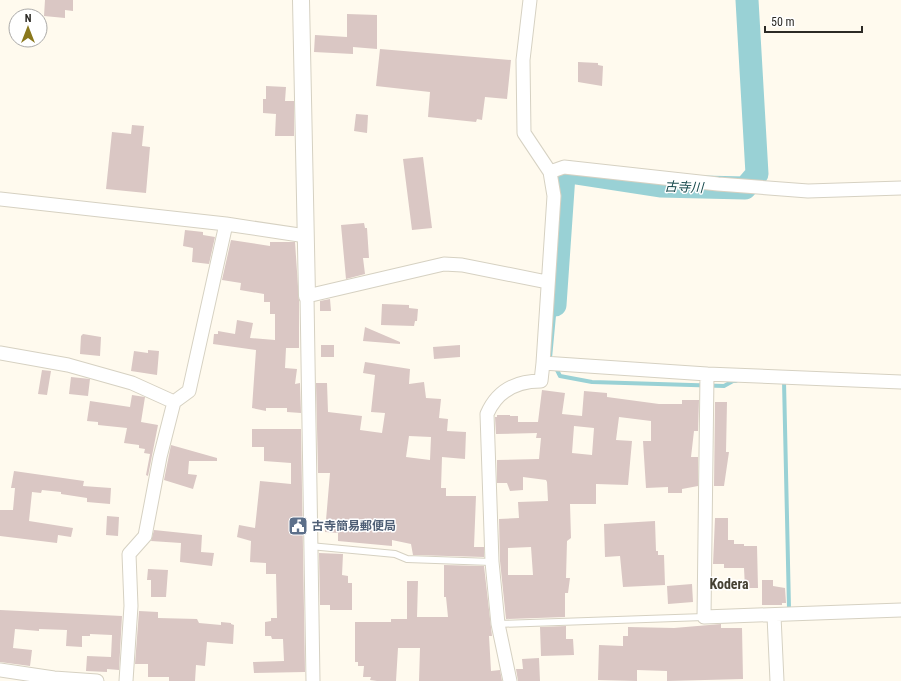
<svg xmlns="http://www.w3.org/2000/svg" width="901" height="681" font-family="'Roboto Condensed','Noto Sans JP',sans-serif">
<rect width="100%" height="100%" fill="#fffaee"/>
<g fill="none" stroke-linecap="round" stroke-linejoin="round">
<!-- stream -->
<path stroke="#99d1d5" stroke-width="4" d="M 552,360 L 550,358 L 555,305
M 555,366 L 560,376 L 592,382 L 724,386 L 733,381 L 736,381
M 781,381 L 784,381 L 789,608"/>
<!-- river -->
<path stroke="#99d1d5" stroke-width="23" d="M 555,305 L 564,175 L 569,172 L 660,186 L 745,188 L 757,174 L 747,0"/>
</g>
<!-- building -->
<path fill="#dac7c4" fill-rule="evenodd" d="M 45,0 L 73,0 L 73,11 L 65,10 L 65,18 L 44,16 Z
M 347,14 L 377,15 L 377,49 L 353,47 L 353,54 L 314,52 L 315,35 L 347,37 Z
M 380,49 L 511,60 L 507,99 L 485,97 L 482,120 L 477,119 L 476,122 L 428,117 L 430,92 L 376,86 Z
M 578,62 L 598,63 L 598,65 L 603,66 L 602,86 L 578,82 Z
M 266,86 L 286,87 L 285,101 L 294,101 L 294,136 L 275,136 L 276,114 L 263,113 L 263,99 L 266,99 Z
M 356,114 L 368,115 L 367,133 L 354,131 Z
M 132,125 L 144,126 L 142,146 L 150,147 L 146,193 L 106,189 L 112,132 L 131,134 Z
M 423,157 L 432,228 L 412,230 L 403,159 Z
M 364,223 L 365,228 L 367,228 L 369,258 L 363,258 L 365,274 L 346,279 L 341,225 Z
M 185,230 L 203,232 L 203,235 L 215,237 L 209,264 L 192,262 L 193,248 L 183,246 Z
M 231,240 L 270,246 L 270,242 L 295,242 L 299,301 L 299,348 L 286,348 L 285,368 L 297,369 L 295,384 L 300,383 L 301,413 L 287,412 L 287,408 L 266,408 L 266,411 L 252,408 L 256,350 L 213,344 L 214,334 L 218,334 L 218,331 L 235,334 L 237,320 L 253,323 L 250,338 L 275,340 L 275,314 L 270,314 L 270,302 L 264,302 L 264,294 L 240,290 L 241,283 L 222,280 Z
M 330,299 L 331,311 L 320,311 L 320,301 Z
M 382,304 L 409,305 L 409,308 L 418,309 L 417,321 L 415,321 L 414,326 L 381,325 Z
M 365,327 L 400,342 L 400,344 L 363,341 Z
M 83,334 L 101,337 L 100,356 L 80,354 L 81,336 Z
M 321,345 L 334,345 L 334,357 L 321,357 Z
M 460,345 L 460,357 L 434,359 L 433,347 Z
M 148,350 L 159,351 L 157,375 L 131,371 L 134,351 L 148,353 Z
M 365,362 L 410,369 L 409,384 L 424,382 L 426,398 L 441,399 L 439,418 L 448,419 L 447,431 L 466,432 L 465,459 L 442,457 L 441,488 L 446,488 L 446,496 L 476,496 L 474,547 L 484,547 L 484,557 L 413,555 L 411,544 L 392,540 L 392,546 L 338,541 L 338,533 L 325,532 L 330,473 L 318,473 L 316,383 L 327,383 L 328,412 L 362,416 L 360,430 L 382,433 L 385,413 L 371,412 L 375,375 L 363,373 ZM 409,436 L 431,437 L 430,460 L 406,457 Z
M 42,370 L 51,371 L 47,395 L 38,394 Z
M 71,377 L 90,379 L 88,396 L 69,394 Z
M 542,390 L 565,393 L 562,414 L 582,416 L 584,391 L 607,393 L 607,397 L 659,404 L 682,404 L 682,400 L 699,400 L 698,431 L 694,431 L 691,457 L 698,457 L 698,486 L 682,489 L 682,493 L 668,493 L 668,487 L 646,488 L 643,441 L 651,441 L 651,421 L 619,417 L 616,440 L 632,441 L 628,485 L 596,484 L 596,504 L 570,504 L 571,538 L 567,541 L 566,578 L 570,578 L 568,593 L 565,593 L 565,617 L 506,619 L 500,561 L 499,519 L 519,518 L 518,502 L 548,501 L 547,482 L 546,480 L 523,477 L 523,490 L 510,491 L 507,483 L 497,483 L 497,460 L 539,459 L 541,438 L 536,438 L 537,433 L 496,434 L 495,417 L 497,417 L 497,415 L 510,415 L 510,416 L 518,416 L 518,422 L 538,422 ZM 574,426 L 594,428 L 592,455 L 572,453 ZM 531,547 L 533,575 L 508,575 L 508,548 Z
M 132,395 L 145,397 L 141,422 L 158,425 L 148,476 L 146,475 L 150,454 L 144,453 L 145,449 L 139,448 L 139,445 L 124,443 L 127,428 L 98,425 L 98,422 L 87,421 L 90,401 L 130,407 Z
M 715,402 L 727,402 L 726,452 L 729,452 L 724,486 L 714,486 Z
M 252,429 L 301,429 L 305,672 L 254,673 L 253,662 L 284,661 L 283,639 L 272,639 L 271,636 L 265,636 L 265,622 L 271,621 L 271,618 L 277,618 L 276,574 L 266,574 L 266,563 L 250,562 L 251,541 L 237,537 L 239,525 L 255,528 L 260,481 L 291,484 L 291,463 L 264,461 L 264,447 L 252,447 Z
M 171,445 L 217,458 L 217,461 L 189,461 L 188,474 L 197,475 L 193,489 L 164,480 Z
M 14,471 L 84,481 L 83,486 L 111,488 L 110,504 L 87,502 L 87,498 L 61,494 L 61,492 L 42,490 L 41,493 L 32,492 L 29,521 L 73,528 L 71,537 L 58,535 L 57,543 L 0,536 L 0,510 L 13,510 L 15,488 L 11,488 Z
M 107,516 L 119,517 L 118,536 L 106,535 Z
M 715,518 L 728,518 L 728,540 L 734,540 L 734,544 L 744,544 L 744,546 L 757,546 L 758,588 L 745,588 L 744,568 L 724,568 L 724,564 L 713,564 Z
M 655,521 L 656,551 L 658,551 L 658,555 L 664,555 L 665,585 L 623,587 L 620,556 L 605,557 L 604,524 Z
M 154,530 L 202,535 L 201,552 L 214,553 L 212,566 L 180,562 L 181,543 L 151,541 Z
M 319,553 L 343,554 L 342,575 L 348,576 L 348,583 L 352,583 L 352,610 L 330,610 L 330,605 L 320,605 Z
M 444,565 L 484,566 L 492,636 L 489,636 L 491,671 L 500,670 L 502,681 L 419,681 L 420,648 L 398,648 L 396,681 L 377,681 L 370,680 L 371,677 L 363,677 L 364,666 L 358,666 L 358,662 L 355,662 L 355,622 L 391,622 L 391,619 L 407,619 L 407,581 L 418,581 L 417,617 L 448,617 L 446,597 L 444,597 Z
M 148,569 L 168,570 L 166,597 L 151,597 L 151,580 L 147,580 Z
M 762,580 L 773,580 L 773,586 L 785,588 L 786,603 L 782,603 L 782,605 L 762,605 Z
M 692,584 L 693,602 L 668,604 L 667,586 Z
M 0,610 L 122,616 L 119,670 L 107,669 L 107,672 L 86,671 L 87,656 L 111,657 L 112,635 L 90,634 L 90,636 L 82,636 L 82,647 L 66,646 L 67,630 L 39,629 L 39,631 L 15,629 L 13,648 L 32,650 L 30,666 L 0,662 Z
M 139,611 L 158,612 L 158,618 L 197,619 L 199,623 L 221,625 L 221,622 L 231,623 L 231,624 L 234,625 L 233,644 L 207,642 L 205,666 L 196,665 L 195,681 L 169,681 L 169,677 L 148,677 L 148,664 L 135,664 Z
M 721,624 L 721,628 L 742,628 L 743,679 L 667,681 L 667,671 L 637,670 L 637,681 L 598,680 L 599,645 L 623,646 L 623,636 L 628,636 L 628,627 L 674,628 Z
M 566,626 L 566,639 L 573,639 L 574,655 L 541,656 L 540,627 Z
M 539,658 L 540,681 L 518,681 L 516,669 L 523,669 L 522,659 Z"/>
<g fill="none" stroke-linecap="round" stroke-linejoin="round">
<!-- service casing -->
<g stroke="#d6d1c2" stroke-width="8">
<path id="service" d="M 310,546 L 395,554 L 407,559 L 492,562
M 498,624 L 704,617"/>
</g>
<!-- minor casing -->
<g stroke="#d6d1c2" stroke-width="15">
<path id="minor" d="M 550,172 L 564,167 L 718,184 L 808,191 L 901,188
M 0,199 L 226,224 L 306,236
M 0,353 L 68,365 L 132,383 L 174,402
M 543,363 L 707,374 L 704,617 C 770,615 835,612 901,610
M 707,374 L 901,382
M 774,616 L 777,681
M 0,670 L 54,678 L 97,681
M 126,681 L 131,606 L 129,554 L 145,536 L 160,457 L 174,402 L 189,391 L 226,224
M 313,681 L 307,296 L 444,264 L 462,265 L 547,282
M 510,681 L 498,624 L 492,562 L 487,414 C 497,391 516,381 541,381 L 543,363 L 554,196 L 550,172 L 524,133 L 523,60 L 530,0"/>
</g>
<!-- tertiary casing -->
<g stroke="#d6d1c2" stroke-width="18">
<path id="tertiary" d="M 301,0 L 307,296"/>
</g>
<!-- service -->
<use href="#service" stroke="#fff" stroke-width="6"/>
<!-- minor -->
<use href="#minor" stroke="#fff" stroke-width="13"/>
<!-- tertiary -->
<use href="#tertiary" stroke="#fff" stroke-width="16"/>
</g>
<!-- icons -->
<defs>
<g id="civic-square" transform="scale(1)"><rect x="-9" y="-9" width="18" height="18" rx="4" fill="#5c6f8a" stroke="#fff"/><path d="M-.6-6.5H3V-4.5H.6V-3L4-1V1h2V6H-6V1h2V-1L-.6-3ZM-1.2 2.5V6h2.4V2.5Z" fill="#fff"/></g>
</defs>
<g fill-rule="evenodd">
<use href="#civic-square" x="298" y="526"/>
</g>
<g text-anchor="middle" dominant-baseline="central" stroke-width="3" stroke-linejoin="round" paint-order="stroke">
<!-- service labels -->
<g font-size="12" font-weight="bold" fill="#4e5e75" stroke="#fff" text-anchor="start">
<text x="312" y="526">古寺簡易郵便局</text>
</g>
<!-- water labels -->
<g font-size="13" font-style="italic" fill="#194b4e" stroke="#fff">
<text transform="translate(684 187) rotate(2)">古寺川</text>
</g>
<!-- quarter labels -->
<g font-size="14" font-weight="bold" fill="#454134" stroke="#fff">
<text x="729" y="584">Kodera</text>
</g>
</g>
<!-- north arrow -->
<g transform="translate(28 28)"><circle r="19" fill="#ffffff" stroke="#abaaa8"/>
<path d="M0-3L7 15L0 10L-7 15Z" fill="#8a781c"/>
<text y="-6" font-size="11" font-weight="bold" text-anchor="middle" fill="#2c2a25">N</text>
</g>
<!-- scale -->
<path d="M765 26v6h97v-6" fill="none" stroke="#2c2a25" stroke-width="2"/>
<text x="771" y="26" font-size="12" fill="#2c2a25" stroke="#ffffff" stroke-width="3" paint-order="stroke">50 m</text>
</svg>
